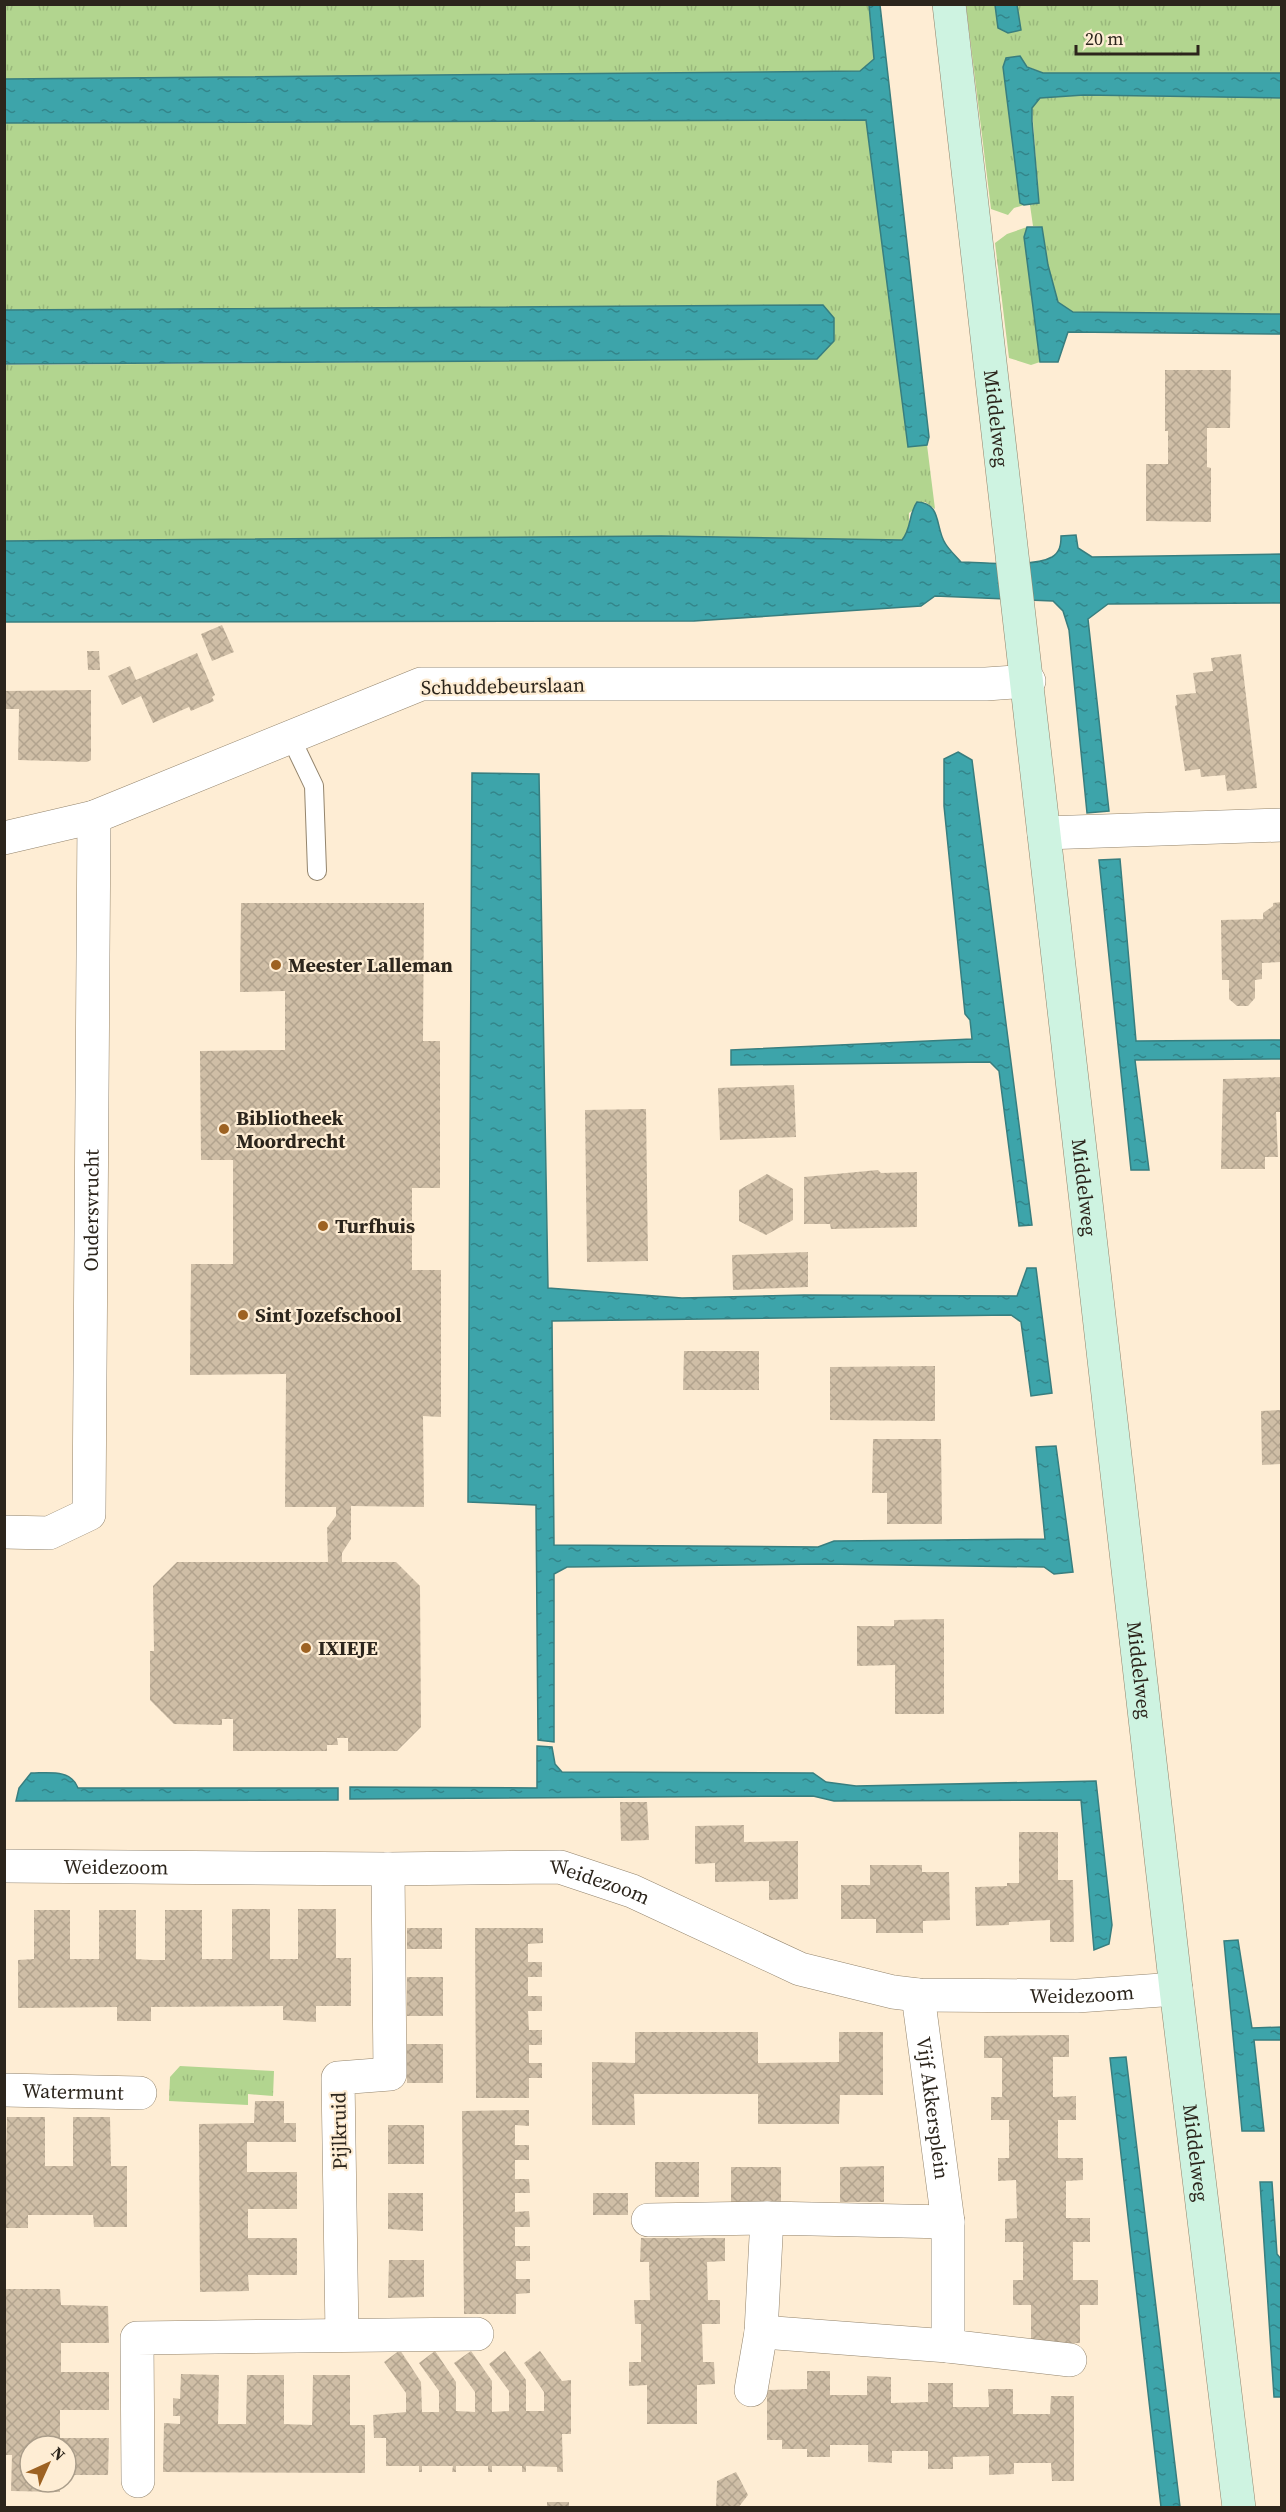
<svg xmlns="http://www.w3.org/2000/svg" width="1286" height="2512" font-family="'Source Serif 4',serif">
<defs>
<pattern id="grass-tufts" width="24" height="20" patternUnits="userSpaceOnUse" patternTransform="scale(1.5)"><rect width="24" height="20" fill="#b2d58f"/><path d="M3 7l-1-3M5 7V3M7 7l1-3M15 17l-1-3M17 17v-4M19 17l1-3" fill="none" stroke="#99b77b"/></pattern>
<pattern id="water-ripples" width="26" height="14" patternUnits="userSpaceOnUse" patternTransform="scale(1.5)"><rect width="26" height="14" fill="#3da4aa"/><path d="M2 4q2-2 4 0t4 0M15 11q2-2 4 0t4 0" fill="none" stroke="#33858a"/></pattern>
<pattern id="building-cross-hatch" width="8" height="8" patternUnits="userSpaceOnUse" patternTransform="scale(1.5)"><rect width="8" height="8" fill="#cfbea6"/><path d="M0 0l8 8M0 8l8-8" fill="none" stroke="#b2a38e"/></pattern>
</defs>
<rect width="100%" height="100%" fill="#feedd4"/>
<!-- grass -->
<path fill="url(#grass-tufts)" d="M 4,5 L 869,5 L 874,59 L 860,71 L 5,79 Z
M 966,5 L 995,5 L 998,27 L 1021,30 L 1017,5 L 1281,5 L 1281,73 L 1043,73 L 1006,58 L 1003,67 L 1020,202 L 1024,205 L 1014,208 L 1008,215 L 991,209 Z
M 1084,95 L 1281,98 L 1281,314 L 1073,312 L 1058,302 L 1048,265 L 1042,227 L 1033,226 L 1030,205 L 1039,203 L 1032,108 L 1040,98 Z
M 847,118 L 866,120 L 908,446 L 927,445 L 935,509 L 925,502 L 909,513 L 909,532 L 902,540 L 661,536 L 5,541 L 4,365 L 817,359 L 834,341 L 834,318 L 822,305 L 5,310 L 5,123 Z
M 1027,227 L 1024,237 L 1040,362 L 1031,365 L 1009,358 L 995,243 L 1007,234 Z
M 180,2066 L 274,2071 L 273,2096 L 248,2094 L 248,2105 L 169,2101 L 170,2077 Z"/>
<!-- water -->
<path fill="url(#water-ripples)" stroke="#387e7f" stroke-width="1.5" d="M 869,5 L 880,5 L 929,437 L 927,445 L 908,447 L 866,120 L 5,123 L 5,79 L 860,71 L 874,59 Z
M 995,5 L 1017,5 L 1021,30 L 1008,33 L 998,28 Z
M 1020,56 L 1027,67 L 1043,73 L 1281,73 L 1281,98 L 1084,95 L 1040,98 L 1032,108 L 1032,121 L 1039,203 L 1024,205 L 1020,203 L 1003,67 L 1006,58 Z
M 1027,227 L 1042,227 L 1048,265 L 1058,302 L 1073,312 L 1281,314 L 1281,334 L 1068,332 L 1058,362 L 1040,362 L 1024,237 Z
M 823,305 L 834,318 L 834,341 L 817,359 L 5,364 L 5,310 Z
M 917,502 C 942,503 935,527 945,543 C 949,550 956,556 961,562 C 984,562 1033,568 1052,557 C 1060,552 1061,545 1061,536 L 1076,535 L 1078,548 L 1092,557 L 1281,554 L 1282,603 L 1108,604 L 1088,619 L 1109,811 L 1087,813 L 1069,630 L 1063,611 L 1053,601 L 935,596 L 921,606 L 694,621 L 5,622 L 4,541 L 661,536 L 902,540 C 912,528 908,515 917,502 Z
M 958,752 L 972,760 L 1032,1225 L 1019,1226 L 999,1071 L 990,1062 L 731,1065 L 731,1050 L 972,1039 L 970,1020 L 965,1014 L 944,806 L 944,759 Z
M 472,773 L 539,774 L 548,1288 L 682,1298 L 804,1295 L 1017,1296 L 1027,1268 L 1036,1268 L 1052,1393 L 1031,1396 L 1021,1322 L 1011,1315 L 552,1321 L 554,1545 L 818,1547 L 834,1541 L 1045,1539 L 1036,1447 L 1056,1446 L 1073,1572 L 1054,1574 L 1044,1567 L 823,1564 L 567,1567 L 554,1574 L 554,1742 L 538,1740 L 536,1505 L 468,1502 Z
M 1120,859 L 1136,1041 L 1281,1040 L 1281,1059 L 1135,1060 L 1149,1170 L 1131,1170 L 1099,860 Z
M 537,1746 L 552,1747 L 555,1764 L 562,1772 L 813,1773 L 826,1782 L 856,1786 L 1096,1781 L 1112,1925 L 1109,1944 L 1094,1950 L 1081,1800 L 834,1801 L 813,1796 L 350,1799 L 350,1787 L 537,1788 Z
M 31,1773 C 49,1773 71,1769 78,1788 L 338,1788 L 338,1800 L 16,1801 L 19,1788 Z
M 1238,1940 L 1252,2028 L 1281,2027 L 1281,2040 L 1254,2040 L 1264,2131 L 1242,2131 L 1224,1941 Z
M 1126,2057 L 1180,2507 L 1161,2507 L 1110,2058 Z
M 1260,2182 L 1272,2182 L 1277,2254 L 1281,2259 L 1281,2397 L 1274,2397 Z"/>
<!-- building -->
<path fill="url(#building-cross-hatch)" d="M 1165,370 L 1231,370 L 1230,428 L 1207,428 L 1207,467 L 1211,468 L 1211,522 L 1146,521 L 1146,464 L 1168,464 L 1168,431 L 1165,431 Z
M 222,625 L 234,652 L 212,661 L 201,634 Z
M 87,651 L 99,651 L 100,670 L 88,670 Z
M 197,653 L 215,695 L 212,697 L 214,701 L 191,711 L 189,707 L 153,723 L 141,696 L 122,705 L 108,676 L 130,666 L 136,680 Z
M 1241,654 L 1257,788 L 1227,791 L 1225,775 L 1201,777 L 1200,769 L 1185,771 L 1175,706 L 1177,705 L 1176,695 L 1196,693 L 1193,673 L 1213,671 L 1211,658 Z
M 91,690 L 91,760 L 87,762 L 18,760 L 19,709 L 4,709 L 4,691 Z
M 1281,902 L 1281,962 L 1262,963 L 1262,979 L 1255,980 L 1255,998 L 1248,1006 L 1237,1006 L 1229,999 L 1229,980 L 1222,980 L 1221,920 L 1263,919 L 1263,913 L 1273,906 L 1273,903 Z
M 241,903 L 424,903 L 423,1041 L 440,1041 L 440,1188 L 412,1188 L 412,1270 L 441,1270 L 441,1417 L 423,1416 L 424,1507 L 351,1506 L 351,1539 L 342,1553 L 342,1562 L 396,1562 L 420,1586 L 421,1727 L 397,1751 L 348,1751 L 348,1738 L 337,1738 L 338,1745 L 327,1745 L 327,1751 L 233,1751 L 233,1719 L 222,1719 L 222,1725 L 174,1724 L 150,1700 L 150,1651 L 154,1651 L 153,1586 L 177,1562 L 328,1562 L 327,1528 L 336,1516 L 336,1507 L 285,1507 L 286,1374 L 190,1375 L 191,1264 L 233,1264 L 233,1160 L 201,1160 L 200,1051 L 285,1050 L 285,991 L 240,992 Z
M 1281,1077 L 1281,1112 L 1276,1112 L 1278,1157 L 1265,1157 L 1265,1169 L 1221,1169 L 1223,1079 Z
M 794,1085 L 796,1137 L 720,1140 L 718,1088 Z
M 646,1109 L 648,1261 L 587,1262 L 585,1110 Z
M 878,1170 L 881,1173 L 917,1172 L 917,1227 L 831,1229 L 830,1224 L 804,1224 L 804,1177 Z
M 767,1174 L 793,1189 L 793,1220 L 766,1235 L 739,1221 L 739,1190 Z
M 808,1252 L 808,1287 L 733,1290 L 732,1255 Z
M 684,1351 L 759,1351 L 759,1390 L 683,1390 Z
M 935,1366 L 935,1421 L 830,1420 L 830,1367 Z
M 1281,1410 L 1281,1464 L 1262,1465 L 1261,1411 Z
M 873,1439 L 941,1439 L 942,1524 L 887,1524 L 887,1493 L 872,1493 Z
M 944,1619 L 944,1714 L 895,1714 L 895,1665 L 857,1666 L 857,1626 L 894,1626 L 894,1620 Z
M 620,1802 L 647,1802 L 649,1840 L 621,1841 Z
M 744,1825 L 744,1842 L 798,1841 L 798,1899 L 769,1900 L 769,1881 L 715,1882 L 715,1863 L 695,1864 L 695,1826 Z
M 1019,1832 L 1058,1832 L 1058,1880 L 1073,1880 L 1074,1942 L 1050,1942 L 1050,1920 L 1009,1922 L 1009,1925 L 976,1926 L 975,1887 L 1007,1886 L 1007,1883 L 1019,1883 Z
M 870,1865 L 922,1865 L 922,1872 L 949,1872 L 950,1920 L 923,1921 L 923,1933 L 876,1933 L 876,1919 L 841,1919 L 841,1885 L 870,1885 Z
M 232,1909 L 270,1909 L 270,1959 L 298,1959 L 298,1909 L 336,1909 L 336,1958 L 351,1958 L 351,2006 L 316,2006 L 316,2022 L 283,2020 L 283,2006 L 151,2007 L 151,2021 L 117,2021 L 117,2007 L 18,2008 L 18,1960 L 34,1959 L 34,1910 L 70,1910 L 70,1959 L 99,1959 L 99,1910 L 136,1910 L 136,1959 L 151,1960 L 165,1960 L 165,1910 L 202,1910 L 202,1959 L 232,1959 Z
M 407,1928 L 442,1928 L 442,1949 L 407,1949 Z
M 475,1928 L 543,1928 L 543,1943 L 528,1944 L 528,1962 L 542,1962 L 542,1977 L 528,1977 L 528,1996 L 542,1996 L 542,2011 L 528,2011 L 529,2030 L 542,2030 L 542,2045 L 529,2045 L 529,2063 L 542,2063 L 542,2078 L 529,2078 L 529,2098 L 476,2098 Z
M 407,1977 L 443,1977 L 443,2016 L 407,2016 Z
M 635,2032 L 758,2032 L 758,2063 L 839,2062 L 839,2032 L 883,2032 L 883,2095 L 840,2095 L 839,2124 L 758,2124 L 758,2094 L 634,2094 L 635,2125 L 592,2125 L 592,2062 L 635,2063 Z
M 1069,2035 L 1069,2057 L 1053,2057 L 1053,2097 L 1076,2096 L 1076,2120 L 1058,2120 L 1058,2158 L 1083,2158 L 1083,2180 L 1066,2181 L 1066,2218 L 1090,2218 L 1090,2242 L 1073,2242 L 1073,2280 L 1098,2280 L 1098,2305 L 1080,2305 L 1080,2343 L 1031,2343 L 1031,2305 L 1013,2305 L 1013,2280 L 1023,2280 L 1023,2242 L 1005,2242 L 1005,2219 L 1017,2218 L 1016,2180 L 998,2181 L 998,2158 L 1009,2158 L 1009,2120 L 991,2120 L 991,2097 L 1002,2097 L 1002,2058 L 984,2058 L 984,2036 Z
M 407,2044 L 443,2044 L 443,2083 L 407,2083 Z
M 255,2101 L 284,2101 L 284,2123 L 296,2123 L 296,2142 L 247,2142 L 247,2172 L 297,2172 L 297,2209 L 248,2209 L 248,2238 L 297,2238 L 297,2275 L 248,2275 L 249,2291 L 200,2292 L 199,2124 L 254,2123 Z
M 529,2110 L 529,2126 L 515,2125 L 515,2145 L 529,2145 L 529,2160 L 515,2160 L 515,2179 L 529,2179 L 530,2193 L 515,2193 L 515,2212 L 529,2211 L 530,2227 L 515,2227 L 515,2246 L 530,2246 L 530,2261 L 516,2261 L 516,2279 L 530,2279 L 530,2293 L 516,2294 L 516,2314 L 464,2314 L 462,2111 Z
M 7,2117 L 45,2117 L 45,2166 L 73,2166 L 73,2117 L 110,2117 L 111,2166 L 127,2166 L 127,2227 L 94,2227 L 93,2215 L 28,2215 L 28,2228 L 4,2228 Z
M 388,2125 L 424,2125 L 424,2164 L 388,2164 Z
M 655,2162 L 699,2162 L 699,2197 L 655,2197 Z
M 884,2166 L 884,2202 L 840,2202 L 840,2167 Z
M 731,2167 L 781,2167 L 781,2202 L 731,2202 Z
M 388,2193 L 423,2193 L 423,2231 L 388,2229 Z
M 593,2193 L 628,2193 L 628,2215 L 593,2215 Z
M 641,2238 L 725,2238 L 725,2261 L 707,2262 L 708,2300 L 720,2300 L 720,2324 L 702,2324 L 703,2362 L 714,2362 L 715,2384 L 697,2385 L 697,2424 L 647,2424 L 647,2385 L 629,2386 L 629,2362 L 641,2362 L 641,2324 L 635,2324 L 634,2300 L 650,2300 L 649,2262 L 640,2262 Z
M 389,2260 L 424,2260 L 424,2297 L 388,2298 Z
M 4,2289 L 60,2289 L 61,2305 L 108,2306 L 109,2343 L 61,2343 L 61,2372 L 109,2372 L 109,2410 L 60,2410 L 60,2438 L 109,2438 L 108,2475 L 66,2475 L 66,2446 L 30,2446 L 30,2482 L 60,2482 L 60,2492 L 11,2491 L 12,2455 L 4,2455 Z
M 400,2350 L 421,2382 L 422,2412 L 439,2412 L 439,2391 L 419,2363 L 435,2351 L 456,2382 L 456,2411 L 475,2412 L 475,2392 L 454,2363 L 471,2351 L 492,2381 L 492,2412 L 509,2411 L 509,2391 L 489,2364 L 505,2351 L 526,2380 L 526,2411 L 544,2411 L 544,2392 L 524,2363 L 540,2351 L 562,2381 L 571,2380 L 571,2434 L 562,2434 L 563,2472 L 557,2472 L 557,2467 L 526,2466 L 526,2472 L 522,2472 L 522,2466 L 492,2466 L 492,2472 L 488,2472 L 488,2466 L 456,2466 L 456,2472 L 452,2472 L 453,2466 L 422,2466 L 422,2472 L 419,2472 L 419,2466 L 386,2466 L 386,2438 L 374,2438 L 373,2415 L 406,2412 L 406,2393 L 384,2362 Z
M 807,2371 L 830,2371 L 830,2395 L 867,2395 L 867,2376 L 891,2377 L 891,2403 L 928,2402 L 928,2383 L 953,2383 L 953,2407 L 989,2407 L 988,2389 L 1013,2389 L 1013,2414 L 1050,2414 L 1051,2396 L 1074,2396 L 1074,2481 L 1052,2481 L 1051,2463 L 1014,2463 L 1014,2474 L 989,2475 L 989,2456 L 953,2457 L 953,2469 L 928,2469 L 928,2451 L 892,2451 L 892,2463 L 868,2462 L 868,2445 L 830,2445 L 830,2457 L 807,2457 L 807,2449 L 782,2449 L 782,2440 L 767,2440 L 767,2390 L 807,2389 Z
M 181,2374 L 219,2375 L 218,2424 L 246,2424 L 247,2375 L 284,2375 L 284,2424 L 312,2425 L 313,2375 L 350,2375 L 350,2425 L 365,2425 L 365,2473 L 163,2472 L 164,2423 L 180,2424 L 180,2416 L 173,2416 L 173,2398 L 180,2399 Z
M 736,2472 L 748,2495 L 738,2508 L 716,2508 L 717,2481 Z
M 547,2502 L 569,2502 L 569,2508 L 547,2508 Z"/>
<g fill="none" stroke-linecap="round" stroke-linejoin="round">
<!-- lane casing -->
<g stroke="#93846c" stroke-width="20">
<path id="lane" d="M 290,736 L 314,786 L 317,871"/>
</g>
<!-- street casing -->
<g stroke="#93846c" stroke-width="34">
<g id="street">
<path d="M 1044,833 L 1282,825"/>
<path d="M 4,838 L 94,817 L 421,684 L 986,684 L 1029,681"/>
<path id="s1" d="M 4,1532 L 49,1533 L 89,1514 L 94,817"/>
<path id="s2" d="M 4,1866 L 388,1869 L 560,1867 L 632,1891 L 800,1969 L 893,1992 L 918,1995 L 1077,1996 L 1176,1989"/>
<path id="s3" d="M 918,1995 L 948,2222 L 948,2346 L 1070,2360"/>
<path id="s4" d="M 4,2090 L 140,2093"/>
<path d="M 648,2220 L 767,2218"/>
<path d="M 342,2335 L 338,2078 L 390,2074 L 388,1869"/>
<path d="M 948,2346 L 761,2332 L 767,2218 L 948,2222"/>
<path d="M 751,2390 L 761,2332"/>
<path d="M 138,2481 L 137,2338 L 477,2334"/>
</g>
</g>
<!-- secondary casing -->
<g stroke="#93846c" stroke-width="34">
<g id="secondary">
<path id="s5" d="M 949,4 L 1176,1989 L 1239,2508"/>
</g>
</g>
<!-- lane -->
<use href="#lane" stroke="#fff" stroke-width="18"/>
<!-- street -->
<use href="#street" stroke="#fff" stroke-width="33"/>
<!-- secondary -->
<use href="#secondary" stroke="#cef3e1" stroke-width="33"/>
</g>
<!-- markers -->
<g fill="#9d6222" stroke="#feedd4" stroke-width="2">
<circle cx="276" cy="965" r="6"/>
<circle cx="224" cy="1129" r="6"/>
<circle cx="323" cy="1226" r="6"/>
<circle cx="243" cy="1315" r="6"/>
<circle cx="306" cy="1648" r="6"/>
</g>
<g text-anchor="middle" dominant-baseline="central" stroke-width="4.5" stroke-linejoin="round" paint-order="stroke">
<!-- street labels -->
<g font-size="20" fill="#2c251c" stroke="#feedd4">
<text stroke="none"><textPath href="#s5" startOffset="417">Middelweg</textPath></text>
<text transform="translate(503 686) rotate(-1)">Schuddebeurslaan</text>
<text stroke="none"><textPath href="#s5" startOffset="1191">Middelweg</textPath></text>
<text stroke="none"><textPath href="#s1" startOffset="393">Oudersvrucht</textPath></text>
<text stroke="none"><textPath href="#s5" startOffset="1677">Middelweg</textPath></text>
<text stroke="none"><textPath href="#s2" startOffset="112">Weidezoom</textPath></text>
<text stroke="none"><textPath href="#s2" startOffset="598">Weidezoom</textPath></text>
<text stroke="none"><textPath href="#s2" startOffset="1102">Weidezoom</textPath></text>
<text stroke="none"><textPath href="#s4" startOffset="69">Watermunt</textPath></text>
<text stroke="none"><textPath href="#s3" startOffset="114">Vijf Akkersplein</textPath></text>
<text transform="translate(339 2131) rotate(-91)">Pijlkruid</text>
<text stroke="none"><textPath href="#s5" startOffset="2163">Middelweg</textPath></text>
</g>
<!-- poi labels -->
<g font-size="20" font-weight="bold" fill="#2c251c" stroke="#feedd4" text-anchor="start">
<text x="288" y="965">Meester Lalleman</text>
<text x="236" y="1118">Bibliotheek<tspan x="236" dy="23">Moordrecht</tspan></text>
<text x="335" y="1226">Turfhuis</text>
<text x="255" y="1315">Sint Jozefschool</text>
<text x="318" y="1648">IXIEJE</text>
</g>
</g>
<!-- border -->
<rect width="1286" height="2512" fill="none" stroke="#2c251c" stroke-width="12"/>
<!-- north arrow -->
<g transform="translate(48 2464) rotate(45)"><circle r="28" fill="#feedd4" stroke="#aa9d8a" stroke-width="1.5"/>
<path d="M0-4.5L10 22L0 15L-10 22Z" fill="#9d6222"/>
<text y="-9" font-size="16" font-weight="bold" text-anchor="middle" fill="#2c251c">N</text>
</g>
<!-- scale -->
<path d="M1076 45v9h122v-9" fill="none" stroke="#2c251c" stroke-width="3"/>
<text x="1085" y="45" font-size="18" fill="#2c251c" stroke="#feedd4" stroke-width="4.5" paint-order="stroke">20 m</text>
</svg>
